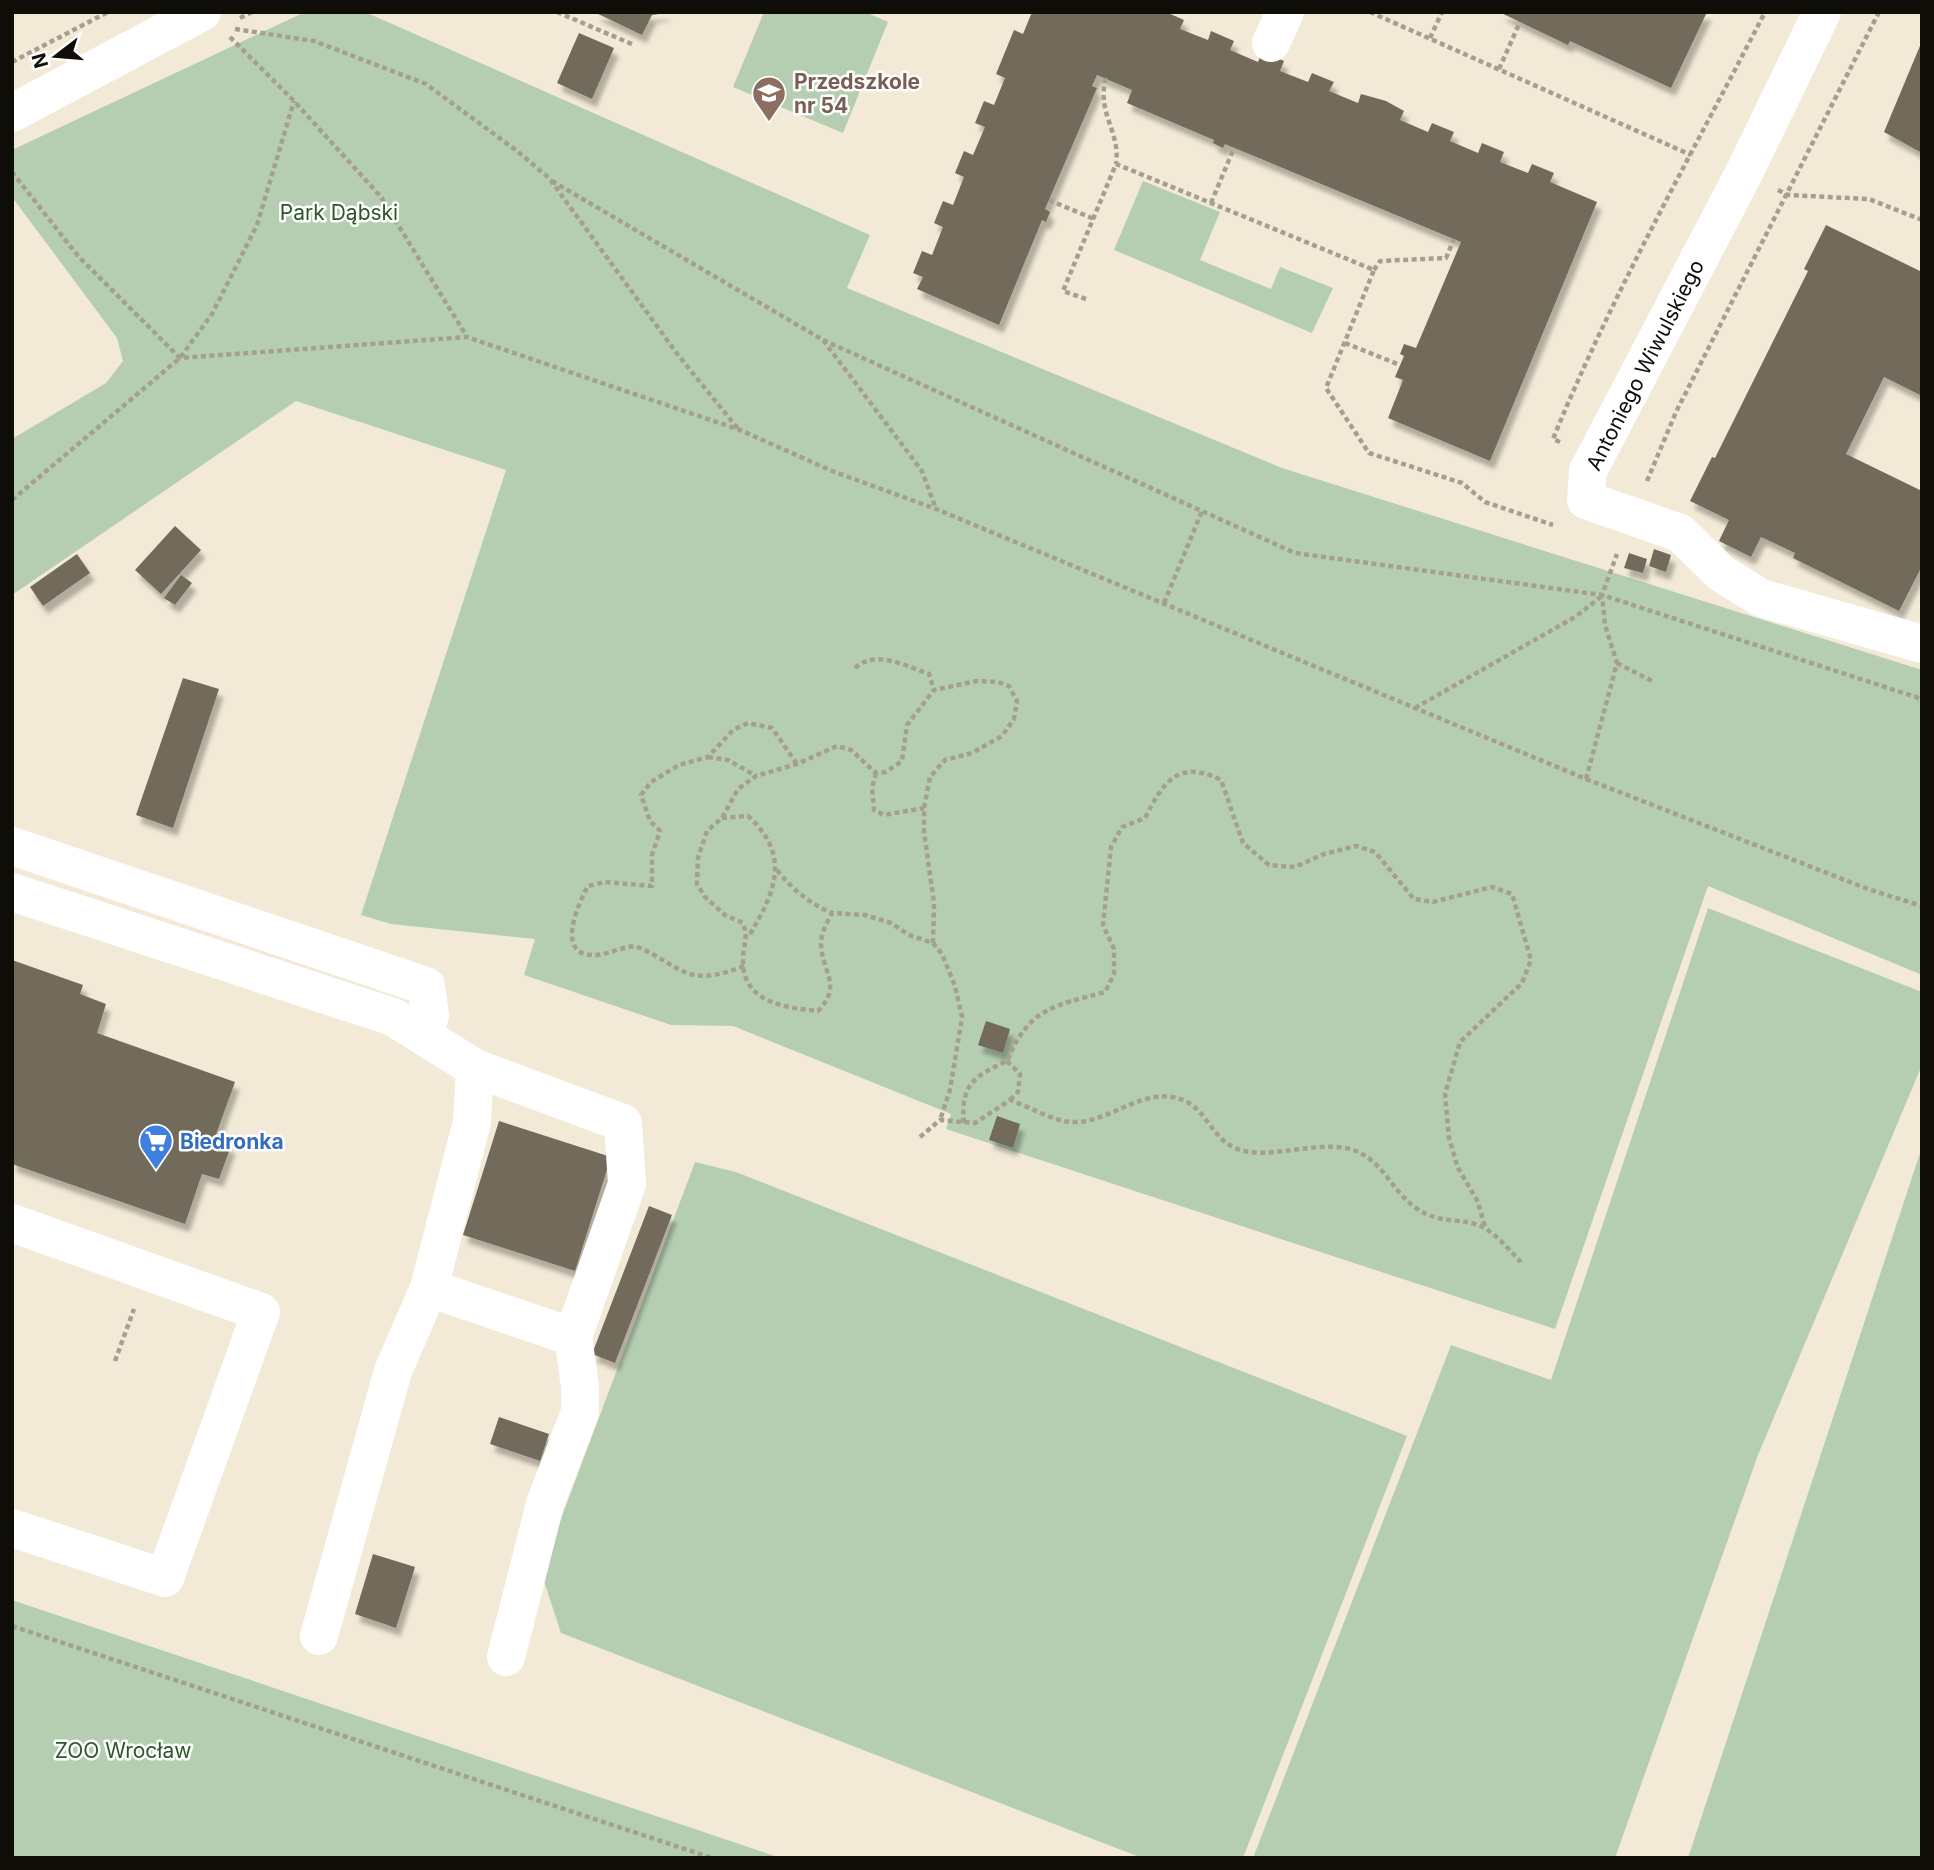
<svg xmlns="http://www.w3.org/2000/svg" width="1934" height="1870" font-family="Inter,sans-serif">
<defs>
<filter id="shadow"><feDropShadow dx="4.5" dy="8" stdDeviation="2" flood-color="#0004"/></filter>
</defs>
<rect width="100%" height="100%" fill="#f2ead7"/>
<!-- green -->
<path fill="#b5ceb2" d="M 305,12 L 365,12 L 870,235 L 847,288 L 1282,468 L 1922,670 L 1922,975 L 1708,886 L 1555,1329 L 946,1129 L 951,1114 L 733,1026 L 671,1025 L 524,975 L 535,939 L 391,924 L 361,915 L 506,470 L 296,401 L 12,595 L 12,439 L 106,383 L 123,361 L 117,338 L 12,197 L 12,150 Z
M 764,12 L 865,12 L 888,22 L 843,133 L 733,87 Z
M 1143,181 L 1220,212 L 1200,260 L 1271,289 L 1280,267 L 1333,288 L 1312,333 L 1114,250 Z
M 1708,908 L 1922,992 L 1922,1065 L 1758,1455 L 1615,1858 L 1253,1858 L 1451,1345 L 1551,1380 Z
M 1922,1147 L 1922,1858 L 1688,1858 Z
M 695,1162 L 736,1172 L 1407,1436 L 1243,1858 L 1142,1858 L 561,1633 L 541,1572 Z
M 12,1600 L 781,1858 L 12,1858 Z"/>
<!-- building -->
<path fill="#726b5a" filter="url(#shadow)" d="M 594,12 L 666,12 L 666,13 L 652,15 L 642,35 Z
M 1032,12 L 1166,12 L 1184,20 L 1180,29 L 1208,40 L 1211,31 L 1234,41 L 1230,50 L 1258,62 L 1262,52 L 1284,61 L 1280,71 L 1308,82 L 1312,73 L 1334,82 L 1329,91 L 1358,103 L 1361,94 L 1386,101 L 1404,111 L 1400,120 L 1428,132 L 1432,123 L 1454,132 L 1450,141 L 1478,153 L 1482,143 L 1504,152 L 1500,162 L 1528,173 L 1532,164 L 1554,173 L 1550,182 L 1597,202 L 1490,461 L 1388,418 L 1403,380 L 1395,377 L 1404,356 L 1400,354 L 1404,344 L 1416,348 L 1461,242 L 1225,144 L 1223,148 L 1213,143 L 1214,140 L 1127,103 L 1132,90 L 1097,75 L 1092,86 L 1097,88 L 1045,209 L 1050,212 L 1046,222 L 1042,220 L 999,325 L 917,289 L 923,277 L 913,273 L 922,251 L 932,255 L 943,227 L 934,223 L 943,201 L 953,205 L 964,177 L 955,173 L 964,151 L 973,155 L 985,127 L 975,123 L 984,101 L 994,105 L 1005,78 L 996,74 L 1014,30 L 1023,34 Z
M 1499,12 L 1707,12 L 1671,88 L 1570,41 L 1568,45 Z
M 579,33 L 614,48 L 592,99 L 557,83 Z
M 1922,41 L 1922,153 L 1884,132 Z
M 1826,225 L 1922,272 L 1922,396 L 1884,377 L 1846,454 L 1922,491 L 1922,566 L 1899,611 L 1793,558 L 1795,553 L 1761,537 L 1751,557 L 1719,541 L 1729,520 L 1690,501 L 1712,457 L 1715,458 L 1808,271 L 1804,269 Z
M 175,526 L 201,550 L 161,594 L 135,570 Z
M 1654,549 L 1671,555 L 1666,572 L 1649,566 Z
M 1629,553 L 1647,559 L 1643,573 L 1624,568 Z
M 77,554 L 90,573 L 43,606 L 30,587 Z
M 181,575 L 192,583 L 175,605 L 164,598 Z
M 183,678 L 219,689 L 173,828 L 136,815 Z
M 12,960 L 83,985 L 80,994 L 106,1004 L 97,1033 L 235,1082 L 214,1140 L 231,1146 L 219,1179 L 202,1174 L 185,1224 L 12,1164 Z
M 986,1021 L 1010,1029 L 1003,1053 L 978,1045 Z
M 997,1116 L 1020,1124 L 1013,1148 L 989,1140 Z
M 499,1121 L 611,1157 L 575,1271 L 463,1235 Z
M 649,1206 L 672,1215 L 615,1363 L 592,1354 Z
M 499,1417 L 549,1434 L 540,1461 L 490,1444 Z
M 373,1554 L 415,1567 L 396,1628 L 355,1614 Z"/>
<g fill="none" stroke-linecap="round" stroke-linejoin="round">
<!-- path -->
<path stroke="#a59f90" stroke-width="4.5" stroke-dasharray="5 3.5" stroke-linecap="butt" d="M 557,12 L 634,45
M 1370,12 L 1691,155
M 240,18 L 252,12
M 235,29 L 314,41 L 426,84 L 517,151 L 549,178 L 678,355 L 739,430
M 230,37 L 294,101 L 381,197 L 467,337
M 1430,38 L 1442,12
M 12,62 L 108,12
M 1499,69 L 1520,22
M 1106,78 C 1096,113 1121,132 1116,164
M 12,172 L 78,256 L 180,358 L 467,337 L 740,430 L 832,471 L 936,509 L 1586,779 L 1868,889 L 1922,906
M 552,181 L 823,340 L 922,471 L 936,509
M 1778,190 L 1788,195 L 1869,199 L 1922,220
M 1049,200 L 1094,219
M 1211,203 L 1234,148
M 1374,270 L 1380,261 L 1446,258 L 1454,239
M 1086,299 L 1063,291 L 1116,164 L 1374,270 L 1326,388 L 1369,453 L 1462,483 L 1485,502 L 1553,525
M 823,340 L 1295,553 L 1602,595 L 1922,699
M 1345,343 L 1400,365
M 1560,442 L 1553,439 C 1613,292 1692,154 1765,12
M 1647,481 L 1676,412 L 1879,12
M 12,500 L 180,358 L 212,314 L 257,225 L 294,101
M 1164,603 L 1202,511
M 1617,663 L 1654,682
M 855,668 C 876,649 905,666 929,674 L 934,690
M 1415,708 L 1575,617 L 1602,596
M 708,757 L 728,760 L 756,776
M 876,773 L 872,788 L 874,810 L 884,815 L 924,808
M 1586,779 L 1617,663 L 1605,625 L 1602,595 L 1617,554
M 722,818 L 748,816 C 792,856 775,892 749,936
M 777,870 C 793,890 809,903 832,913
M 933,943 L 934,903 L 924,832 L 924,808 L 930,777 L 945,760 L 972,753 L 1002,736 L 1014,719 L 1017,701 L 1009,686 L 998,682 L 977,681 L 934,690 L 907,725 L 902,761 L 886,772 L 876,773 L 851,750 L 837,746 L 797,764 L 756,776 L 738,789 L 722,818 L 707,831 L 698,857 L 697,884 L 705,897 L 725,915 L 743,923 C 749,941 743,943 743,960 C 742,1002 785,1008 818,1011 C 843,985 822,973 821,944 C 821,933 827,922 832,913 L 865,915 L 891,923 L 909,935 L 933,943 L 942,954 L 955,986 L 962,1017 L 950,1090 L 940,1120
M 744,966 C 683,990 683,965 635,946 C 621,947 605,956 592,955 C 555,954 579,902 588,886 L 605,882 L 652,886 L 652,855 L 660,831 L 650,821 L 641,795 L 651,782 L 679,765 L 708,757 L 733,730 L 748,723 L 772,728 L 797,764
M 1007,1061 L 1020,1074 L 1018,1092 L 1010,1100
M 964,1123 C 960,1084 975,1076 1007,1061 C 1029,1008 1053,1006 1105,992 L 1114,974 L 1114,949 L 1103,925 L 1111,847 L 1122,827 L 1145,818 C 1164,781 1178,759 1221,780 L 1243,843 L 1269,865 L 1295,867 L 1324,854 L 1356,846 L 1375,852 L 1414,899 L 1433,902 L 1492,887 L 1512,894 L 1531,960 L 1522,983 L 1460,1042 L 1445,1094 L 1449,1138 L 1458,1168 L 1478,1202 L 1485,1227
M 920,1137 L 940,1120 L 975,1123 L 1010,1100 C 1027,1106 1046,1117 1064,1121 C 1101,1129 1135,1091 1172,1097 C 1206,1102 1208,1136 1235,1148 C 1264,1161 1310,1142 1345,1148 C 1382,1155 1389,1189 1416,1208 C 1440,1226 1467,1216 1486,1229 C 1499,1237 1510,1251 1521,1262
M 115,1361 L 134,1309
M 12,1626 L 712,1858"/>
<!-- minor -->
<path stroke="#fff" stroke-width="38" d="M 1822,12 L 1744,173 L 1588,471 L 1586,500 L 1680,533 L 1721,573 L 1761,598 L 1922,644
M 1271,43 L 1285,12
M 12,113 L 202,12
M 12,846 L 426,986 L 430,1015 L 424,1035
M 12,892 L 393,1017 L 475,1068 L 623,1123 L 627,1184 L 573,1337 L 429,1288
M 12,1223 L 261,1312 L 165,1578 L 12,1528
M 319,1636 L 393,1371 L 429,1288 L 472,1122 L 475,1068
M 506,1657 L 545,1504 L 580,1412 L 580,1386 L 573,1337"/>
</g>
<!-- icons -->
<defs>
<g id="school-pin" transform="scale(1.75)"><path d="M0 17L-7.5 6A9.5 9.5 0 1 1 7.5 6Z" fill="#8d6e63" stroke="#fff"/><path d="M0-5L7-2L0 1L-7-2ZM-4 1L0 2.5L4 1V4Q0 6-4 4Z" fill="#fff"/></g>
<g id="supermarket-pin" transform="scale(1.75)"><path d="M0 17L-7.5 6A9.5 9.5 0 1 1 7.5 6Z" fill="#3f7fe0" stroke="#fff"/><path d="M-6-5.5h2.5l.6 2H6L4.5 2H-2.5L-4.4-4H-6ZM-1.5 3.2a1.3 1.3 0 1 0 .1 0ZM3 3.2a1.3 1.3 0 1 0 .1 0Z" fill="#fff"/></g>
</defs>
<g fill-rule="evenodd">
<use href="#school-pin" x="769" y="93"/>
<use href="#supermarket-pin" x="156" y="1141"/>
</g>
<g text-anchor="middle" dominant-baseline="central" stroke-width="5" stroke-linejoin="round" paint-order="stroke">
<!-- education labels -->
<g font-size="21" font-weight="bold" fill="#785e54" stroke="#fff" text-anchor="start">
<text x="794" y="81">Przedszkole<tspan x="794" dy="24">nr 54</tspan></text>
</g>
<!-- park labels -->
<g font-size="21" fill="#2d5729" stroke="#fff">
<text x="339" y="212">Park Dąbski</text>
<text x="123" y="1750">ZOO Wrocław</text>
</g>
<!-- street labels -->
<g font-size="21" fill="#0f0d07" stroke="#fff">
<text transform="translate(1645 365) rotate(-63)">Antoniego Wiwulskiego</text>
</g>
<!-- shop labels -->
<g font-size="21" font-weight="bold" fill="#366cbe" stroke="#fff" text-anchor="start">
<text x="180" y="1141">Biedronka</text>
</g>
</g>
<!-- border -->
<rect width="1934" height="1870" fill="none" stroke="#0f0d07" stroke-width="28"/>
<!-- north arrow -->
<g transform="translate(56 56) rotate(254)" stroke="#ffffff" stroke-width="5" paint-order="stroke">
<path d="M0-5L12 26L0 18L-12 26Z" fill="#0f0d07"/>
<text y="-10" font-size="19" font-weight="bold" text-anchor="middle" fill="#0f0d07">N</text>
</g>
</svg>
